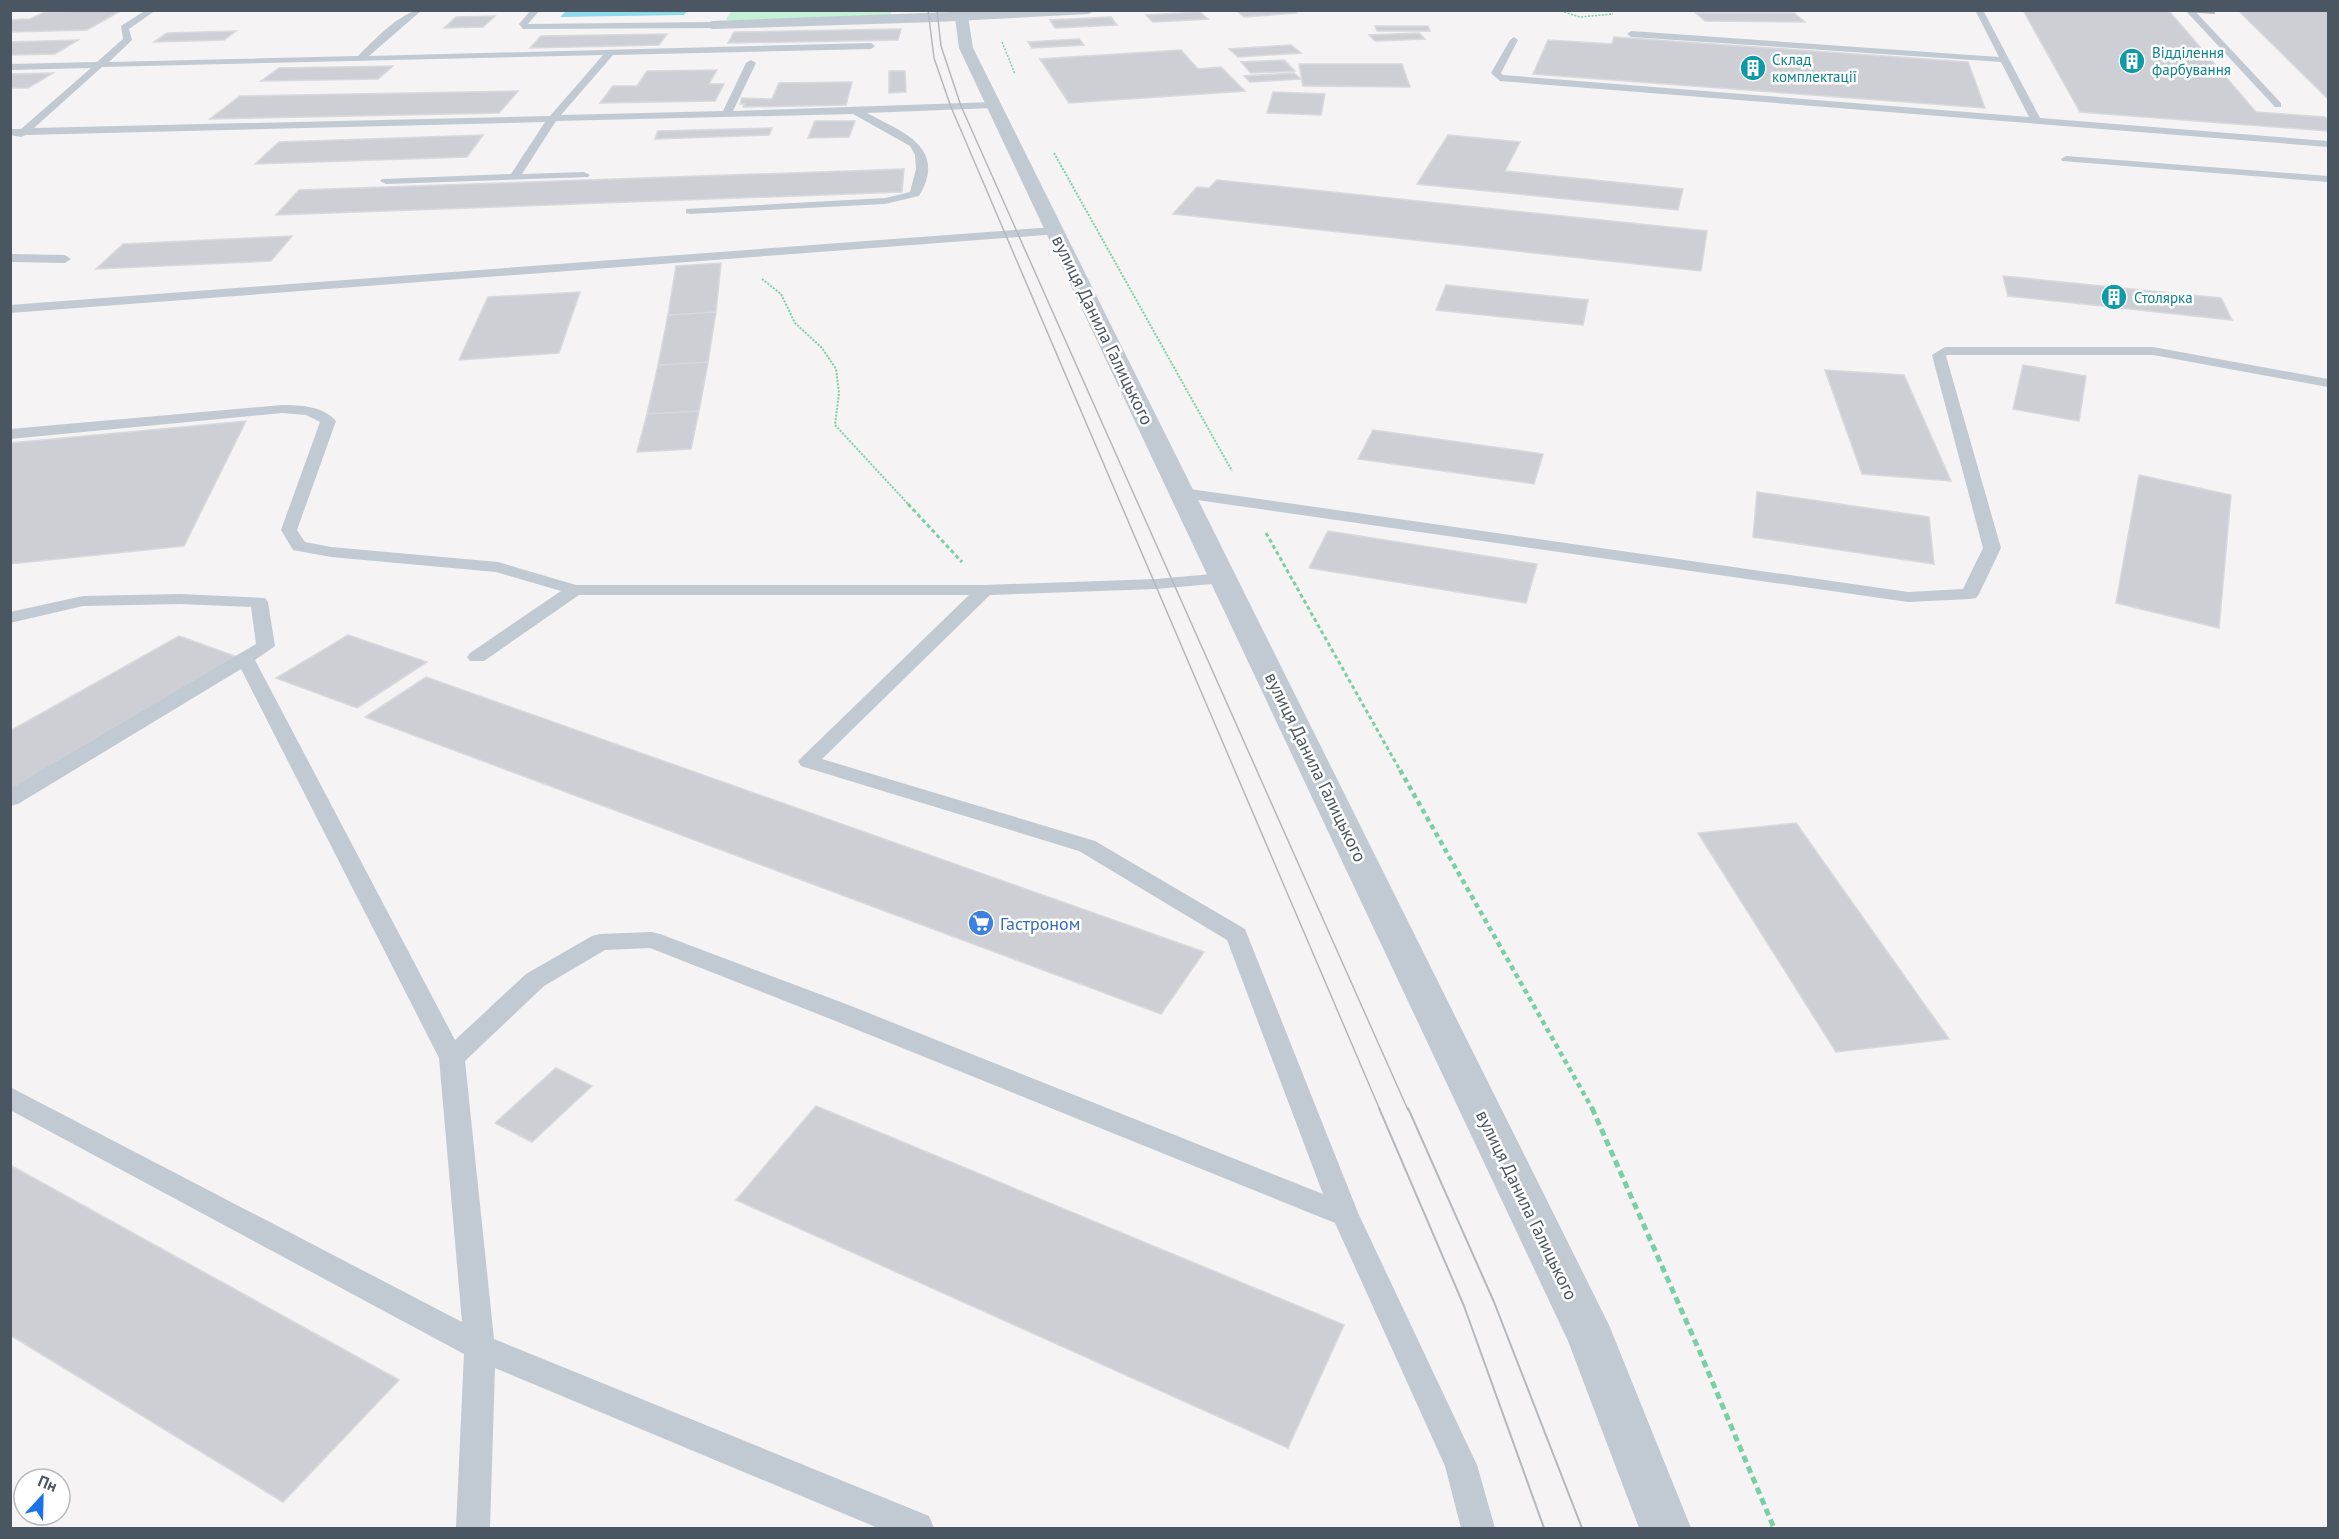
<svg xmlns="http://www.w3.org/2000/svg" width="2339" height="1539" font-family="'PT Sans',sans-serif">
<rect width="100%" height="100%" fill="#f5f3f3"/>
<!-- green -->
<path fill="#c3f1d5" d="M 732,11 L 891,11 L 891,19 L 732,22 L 726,19 Z"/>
<!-- water -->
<path fill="#90daee" d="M 566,11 L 566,10 L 687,11 L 684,15 L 560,17 Z"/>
<!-- building -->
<path fill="#cdcfd5" stroke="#d7d9de" stroke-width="1.5" d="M 122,10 L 87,30 L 10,32 L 10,20 L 30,19 L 45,12 Z
M 1236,10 L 1294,10 L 1297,13 L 1244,17 Z
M 2023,10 L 2169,11 L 2256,112 L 2325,117 L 2328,120 L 2328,131 L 2080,112 Z
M 2238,10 L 2328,10 L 2328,99 L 2255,27 Z
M 1200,12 L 1208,19 L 1153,22 L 1146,15 Z
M 1696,13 L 1794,13 L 1805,22 L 1705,21 Z
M 495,16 L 483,27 L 444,28 L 456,17 Z
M 1111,17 L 1117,25 L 1055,28 L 1050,20 Z
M 1375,26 L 1428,26 L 1430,31 L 1377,31 Z
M 901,29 L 898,40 L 728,43 L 734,32 Z
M 236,31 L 224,40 L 154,42 L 167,33 Z
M 1419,33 L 1425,39 L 1375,41 L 1369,35 Z
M 667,34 L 659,45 L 530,48 L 541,36 Z
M 1614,37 L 1968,62 L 1985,108 L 1533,74 L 1548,40 L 1612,44 Z
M 1079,39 L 1084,45 L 1032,48 L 1028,42 Z
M 78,40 L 55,54 L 10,55 L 10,42 Z
M 1291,45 L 1301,53 L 1238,57 L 1229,49 Z
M 1181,50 L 1198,69 L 1221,67 L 1245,91 L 1069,103 L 1040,59 Z
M 1284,60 L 1295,71 L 1251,73 L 1241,62 Z
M 1299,64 L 1402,64 L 1410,87 L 1303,86 Z
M 393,66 L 378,79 L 261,81 L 279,68 Z
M 717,70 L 709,84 L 724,84 L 715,101 L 600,103 L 613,86 L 637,86 L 647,71 Z
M 889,71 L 905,71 L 906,92 L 889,93 Z
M 53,73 L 28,88 L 10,88 L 10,74 Z
M 1294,73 L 1301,79 L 1250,82 L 1244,76 Z
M 852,82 L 846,105 L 743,107 L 745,104 L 740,104 L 742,98 L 772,99 L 779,83 Z
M 518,91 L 499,113 L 210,119 L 240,96 Z
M 1273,92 L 1325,94 L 1321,115 L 1267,113 Z
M 815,121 L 855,121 L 849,137 L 808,138 Z
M 772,128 L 769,135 L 655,139 L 658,131 Z
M 483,135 L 467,157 L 255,164 L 279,142 Z
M 1448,135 L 1520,142 L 1505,171 L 1683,189 L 1678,210 L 1417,184 Z
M 904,169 L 902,192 L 276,215 L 299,190 Z
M 1217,180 L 1707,231 L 1701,271 L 1173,214 L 1197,187 L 1209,188 Z
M 292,236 L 271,261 L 96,269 L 123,244 Z
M 721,263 L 716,312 L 668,315 L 676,266 Z
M 2003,276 L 2221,298 L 2232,320 L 2008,296 Z
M 1446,285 L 1588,300 L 1583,325 L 1436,310 Z
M 580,292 L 559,353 L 459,360 L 488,297 Z
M 716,312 L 708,362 L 658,365 L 668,315 Z
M 708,362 L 699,411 L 647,414 L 658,365 Z
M 2023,365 L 2086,376 L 2079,421 L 2013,409 Z
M 1825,370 L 1904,375 L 1951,481 L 1862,474 Z
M 699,411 L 691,449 L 637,452 L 647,414 Z
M 246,421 L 184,546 L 10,564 L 10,443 Z
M 1373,430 L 1543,454 L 1534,484 L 1358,459 Z
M 2139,475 L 2231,495 L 2219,628 L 2116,603 Z
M 1757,492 L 1929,517 L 1934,564 L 1753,537 Z
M 1328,531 L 1537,564 L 1526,603 L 1309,568 Z
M 348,635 L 427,662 L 357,708 L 276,678 Z
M 179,636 L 240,658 L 10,794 L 10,731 Z
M 426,677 L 1204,952 L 1161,1014 L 365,717 Z
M 1796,823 L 1949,1039 L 1836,1052 L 1698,833 Z
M 556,1068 L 592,1086 L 532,1142 L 495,1123 Z
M 816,1106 L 1344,1325 L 1288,1448 L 736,1200 Z
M 10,1165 L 399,1380 L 283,1502 L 10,1335 Z"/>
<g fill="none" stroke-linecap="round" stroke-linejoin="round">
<!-- path-far4 -->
<path stroke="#7ad0a6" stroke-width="1.5" stroke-dasharray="2 1.5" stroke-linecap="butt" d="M 1561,11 L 1580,17 L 1613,14
M 1002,42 L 1015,74"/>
<!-- path-far3 -->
<path stroke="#7ad0a6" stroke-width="2" stroke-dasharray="2 1.5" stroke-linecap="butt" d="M 1054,153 L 1232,471
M 762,279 L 781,294 L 795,323 L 822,348 L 836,369 L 839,393 L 835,425 L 909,505"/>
<!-- path-far2 -->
<path stroke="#7ad0a6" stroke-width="3" stroke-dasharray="4 3" stroke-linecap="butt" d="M 908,504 L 962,562
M 1266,533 L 1401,772"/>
<!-- path-far1 -->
<path stroke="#7ad0a6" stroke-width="4.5" stroke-dasharray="5 4" stroke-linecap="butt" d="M 1400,770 L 1593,1110"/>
<!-- path -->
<path stroke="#7ad0a6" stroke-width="5" stroke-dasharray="7 4.5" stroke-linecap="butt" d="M 1592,1108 L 1699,1350 L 1774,1528"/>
<!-- service -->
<path fill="#c1cad2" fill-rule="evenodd" d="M 146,10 L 156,10 L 129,29 L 132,40 L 109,62 L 358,56 C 373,41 402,10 422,10 L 369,56 L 871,43 L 875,46 L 871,49 L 613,55 L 561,115 L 723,111 L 746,63 L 751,60 L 756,63 L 733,111 L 993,102 L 998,105 L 993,108 L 867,113 C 902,132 948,147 919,196 L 885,204 L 690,214 L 686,213 L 686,209 L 885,198 L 910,192 L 916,169 L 915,155 L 910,146 L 853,114 L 556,121 L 522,174 L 584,172 L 590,175 L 588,177 L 386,184 L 380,181 L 382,179 L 511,174 L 545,122 L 26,135 L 21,137 L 10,135 L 10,129 L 21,129 L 91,68 L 10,70 L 10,64 L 97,62 L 123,39 L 121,26 ZM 603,55 L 550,116 L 34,128 L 102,67 Z
M 531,10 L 540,10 L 528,24 L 712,22 L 716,25 L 712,28 L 523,29 L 519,24 Z
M 1975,10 L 1983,10 L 2040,118 L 2328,141 L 2328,147 L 1500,81 L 1491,73 L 1510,40 L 1514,37 L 1518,40 L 1501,73 L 1503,75 L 2029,117 L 2001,62 L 1631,37 L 1627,34 L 1631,31 L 1999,57 Z
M 2185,10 L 2194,10 L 2281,103 L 2281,107 L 2275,107 Z
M 2066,156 L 2328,176 L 2328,182 L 2062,161 L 2061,159 Z
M 1054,227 L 1060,231 L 1058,234 L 10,313 L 10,305 Z
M 10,254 L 65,255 L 71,259 L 65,263 L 10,262 Z
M 1945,347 L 2153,347 L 2328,379 L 2328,387 L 2153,355 L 1948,355 L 1946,356 L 2001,548 L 1979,594 L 1976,598 L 1970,599 L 1908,602 L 1183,498 L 1175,493 L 1183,488 L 1908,592 L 1963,589 L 1983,548 L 1932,355 Z
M 282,405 C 301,405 323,406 336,421 L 297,530 L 305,542 L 331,547 L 498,562 L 576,585 L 985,585 L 1156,579 L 1223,573 L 1229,574 L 1232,578 L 1229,582 L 1223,583 L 1156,589 L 990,595 L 822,759 L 1095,841 L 1245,929 L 1359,1215 L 1477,1465 L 1495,1528 L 1461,1528 L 1445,1466 L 1335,1223 L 828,1018 L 650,948 L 605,950 L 544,986 L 465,1061 L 494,1339 L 929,1516 L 934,1528 L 878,1528 L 495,1368 L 490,1528 L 456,1528 L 464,1354 L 10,1110 L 10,1087 L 462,1322 L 439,1058 L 241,669 L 18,804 L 10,806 L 10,789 L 256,644 L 251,607 L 180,604 L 83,606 L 10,623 L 10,612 L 83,596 L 180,594 L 265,598 L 268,602 L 275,646 L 255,660 L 455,1040 L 526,974 L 592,936 L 600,934 L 652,932 L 660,934 L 846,1004 L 1323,1194 L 1227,940 L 1079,851 L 801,766 L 798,761 L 969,595 L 579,595 L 484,661 L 470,661 L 467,657 L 470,653 L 561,591 L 496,572 L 331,557 L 293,550 L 281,530 L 320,422 L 306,415 L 282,413 L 10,439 L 10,429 Z"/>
<!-- minor -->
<path fill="#c1cad2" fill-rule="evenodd" d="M 1005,10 L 1095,10 L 1089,14 L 936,22 L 712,29 L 705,25 L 712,21 Z"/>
<!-- tertiary -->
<path fill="#c1cad2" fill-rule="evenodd" d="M 954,10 L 967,10 L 973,48 L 1609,1325 L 1691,1528 L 1639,1528 L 1568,1341 L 959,48 Z"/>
<!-- tram-far1 -->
<path stroke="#b5b8bd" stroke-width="1.5" d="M 928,10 L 934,58 L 951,107 L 1380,1110
M 937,10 L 941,46 L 961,106 L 1408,1110"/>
<!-- tram -->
<path stroke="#b5b8bd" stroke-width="2" d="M 1379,1108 L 1464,1306 L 1544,1528
M 1408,1108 L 1494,1302 L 1582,1528"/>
<!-- rail -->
<path stroke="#b5b8bd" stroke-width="2" d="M 2172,10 L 2214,13"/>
</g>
<!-- icons -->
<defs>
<g id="building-disc" transform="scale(1.35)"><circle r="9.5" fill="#0f9aa8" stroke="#fff"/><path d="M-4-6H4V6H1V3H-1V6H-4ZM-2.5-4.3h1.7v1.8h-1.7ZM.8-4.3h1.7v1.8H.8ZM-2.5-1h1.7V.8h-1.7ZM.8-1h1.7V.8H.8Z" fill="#fff"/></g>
<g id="supermarket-disc" transform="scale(1.35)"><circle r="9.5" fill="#3f7fe0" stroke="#fff"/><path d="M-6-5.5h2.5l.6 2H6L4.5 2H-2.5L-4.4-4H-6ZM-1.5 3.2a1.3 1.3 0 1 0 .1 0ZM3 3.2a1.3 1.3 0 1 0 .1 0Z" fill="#fff"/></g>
</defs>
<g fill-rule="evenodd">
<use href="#building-disc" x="2132" y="61"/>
<use href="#building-disc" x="1753" y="68"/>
<use href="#building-disc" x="2114" y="297"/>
<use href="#supermarket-disc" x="981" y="923"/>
</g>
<g text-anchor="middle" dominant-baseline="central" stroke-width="5" stroke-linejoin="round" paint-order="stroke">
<!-- far-culture labels -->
<g font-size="15" fill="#0d838f" stroke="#fff" text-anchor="start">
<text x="2152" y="52">Відділення<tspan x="2152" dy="17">фарбування</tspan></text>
<text x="1772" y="59">Склад<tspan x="1772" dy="17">комплектації</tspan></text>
<text x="2134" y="297">Столярка</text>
</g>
<!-- street labels -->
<g font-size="18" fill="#4a5661" stroke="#fff">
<text transform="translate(1103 330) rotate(64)">вулиця Данила Галицького</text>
<text transform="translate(1316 767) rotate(64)">вулиця Данила Галицького</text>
<text transform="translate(1527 1205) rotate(64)">вулиця Данила Галицького</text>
</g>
<!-- shop labels -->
<g font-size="18" fill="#366cbe" stroke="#fff" text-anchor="start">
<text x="1000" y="923">Гастроном</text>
</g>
</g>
<!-- border -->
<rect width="2339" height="1539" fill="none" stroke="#4a5661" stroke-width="24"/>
<!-- north arrow -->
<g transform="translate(42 1497) rotate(22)"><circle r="28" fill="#ffffff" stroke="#b7bbc0" stroke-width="1.5"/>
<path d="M0-4.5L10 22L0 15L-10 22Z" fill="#1a73e8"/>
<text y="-9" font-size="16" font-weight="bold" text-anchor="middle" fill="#4a5661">Пн</text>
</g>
</svg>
